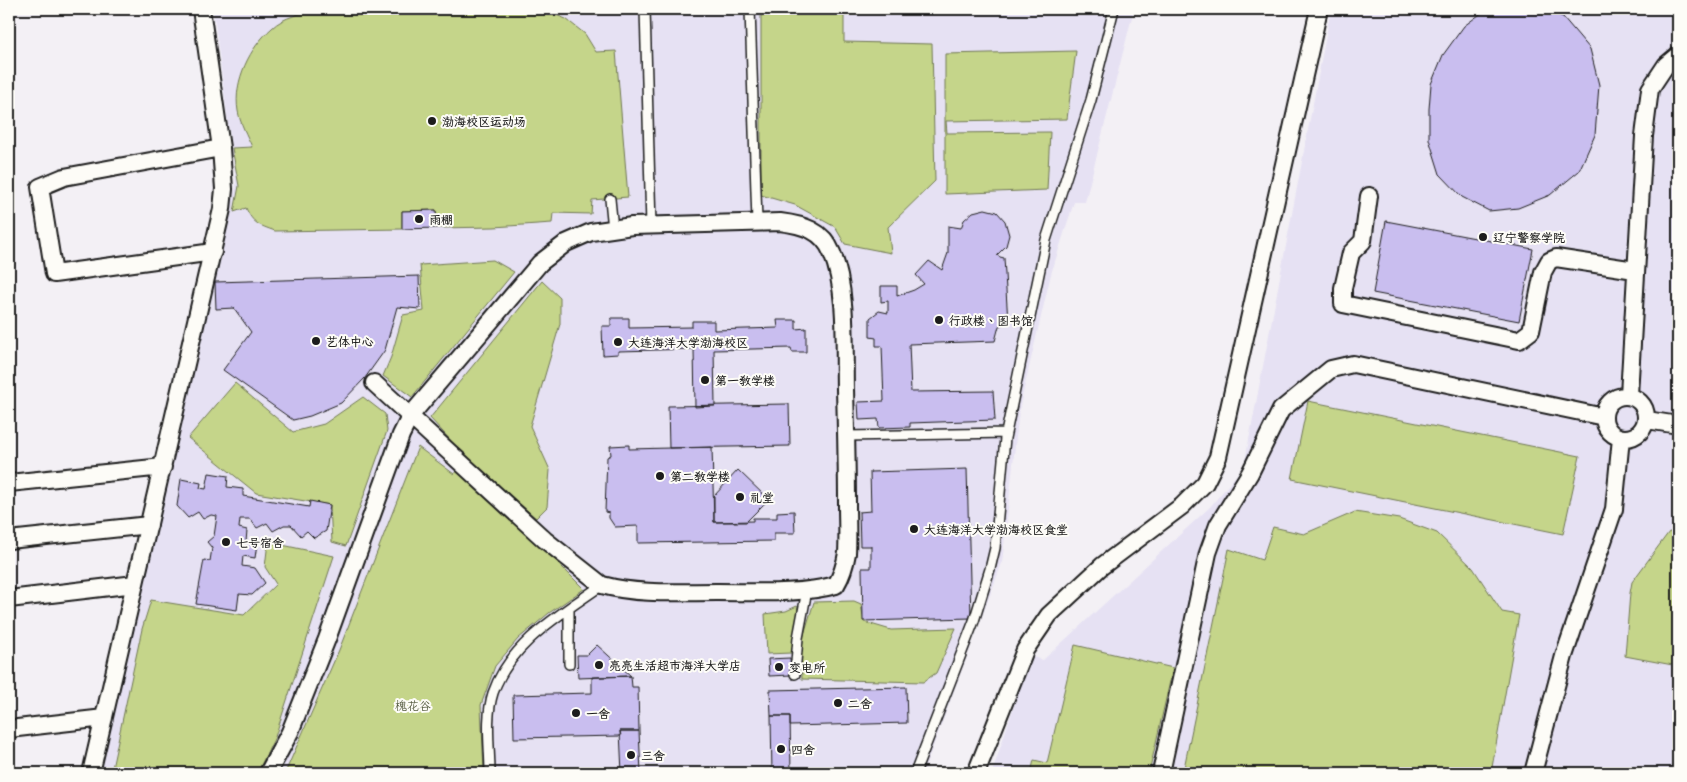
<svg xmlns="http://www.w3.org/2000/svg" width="1687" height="782" font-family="'Playpen Sans','LXGW WenKai TC',sans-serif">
<rect width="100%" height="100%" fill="#f3f0f5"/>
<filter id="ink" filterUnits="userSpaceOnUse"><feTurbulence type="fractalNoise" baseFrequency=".02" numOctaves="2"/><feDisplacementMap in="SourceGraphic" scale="10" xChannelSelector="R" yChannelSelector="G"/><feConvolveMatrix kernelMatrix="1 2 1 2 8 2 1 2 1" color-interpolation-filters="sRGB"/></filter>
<g filter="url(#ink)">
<!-- built -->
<path fill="#e6e1f3" d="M 213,9 L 1134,9 L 1085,202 L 1074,202 L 1051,274 L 1019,410 L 1002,563 L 923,773 L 101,773 L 236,184 Z
M 1331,9 L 1678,9 L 1678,773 L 992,773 L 1030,656 L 1043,660 L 1210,507 L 1244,466 Z"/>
<!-- green -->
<path fill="#c5d58a" stroke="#707853" d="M 318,9 L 542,9 L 566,19 L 585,34 L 596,52 L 616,51 L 628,197 L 592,200 L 591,214 L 553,213 L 552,223 L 494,227 L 437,228 L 436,210 L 402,211 L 402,229 L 275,231 C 259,225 253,224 246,208 L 234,212 L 239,186 L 232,148 L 252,147 C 247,135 240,123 238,111 C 233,81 250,47 272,28 C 283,17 303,13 318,9 Z
M 761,10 L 781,14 L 844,14 L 844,42 L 932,44 L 935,181 L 888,227 L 891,253 L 845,244 L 835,227 L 795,205 L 761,195 Z
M 1076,51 L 1067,119 L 946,121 L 947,133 L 1050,132 L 1047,190 L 945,194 L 945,54 Z
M 493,260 L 514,272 L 412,397 L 383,376 L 391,357 L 403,315 L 424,311 L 420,265 Z
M 542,281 L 560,298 L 560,324 L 530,426 L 550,470 L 547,507 L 536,518 L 505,491 L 500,509 L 554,559 L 584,589 L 549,613 L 518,639 L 495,666 L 481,705 L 484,773 L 285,773 L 339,650 L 418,447 L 454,474 L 466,457 L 430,418 Z
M 235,383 L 293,432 L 324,424 L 363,397 L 385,414 L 387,431 L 346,546 L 332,542 L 330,505 L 256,493 L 188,438 Z
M 1308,401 L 1580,456 L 1563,534 L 1292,479 Z
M 1355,512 L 1399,519 L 1437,533 L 1473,568 L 1502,612 L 1519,615 L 1491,773 L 1183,773 L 1229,549 L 1262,560 L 1273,527 L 1304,534 Z
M 1669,532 L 1678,534 L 1678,666 L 1625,656 L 1630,593 L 1632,582 Z
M 268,542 L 334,556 L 275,737 L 257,773 L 111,773 L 142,629 L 151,600 L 244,615 L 276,584 L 265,567 Z
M 854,601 L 861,604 L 864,622 L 891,630 L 956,628 L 936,673 L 923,682 L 802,679 L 801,644 L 814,602 Z
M 797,606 L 799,614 L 791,653 L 767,654 L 765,614 L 786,611 Z
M 1075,645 L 1173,668 L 1149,773 L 1031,773 L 1034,760 L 1047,763 Z"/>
<!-- building -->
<path fill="#c9beef" stroke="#1c1c1c" d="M 1487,9 L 1543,9 L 1563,17 L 1590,49 L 1599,85 L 1595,135 L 1579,171 L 1550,195 L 1518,208 L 1489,211 L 1462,197 L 1440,174 L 1429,139 L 1429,109 L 1431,84 L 1443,55 L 1464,26 Z
M 985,209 L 997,212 L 1005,221 L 1009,235 L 1006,246 L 997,255 L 1000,257 L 1004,258 L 1008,322 L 999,326 L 995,341 L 909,344 L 911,392 L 993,391 L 995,420 L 910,423 L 910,427 L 879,428 L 878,419 L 859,420 L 858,402 L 884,401 L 882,346 L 876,346 L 876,338 L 870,337 L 870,318 L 879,311 L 888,313 L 888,301 L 881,302 L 881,286 L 897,286 L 897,296 L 914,290 L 924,284 L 916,275 L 929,261 L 942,270 L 948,253 L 948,226 L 961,228 L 964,220 L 973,212 Z
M 436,210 L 437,228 L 402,229 L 402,211 Z
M 1386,221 L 1533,249 L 1519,321 L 1373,293 Z
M 419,276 L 420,309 L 397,307 L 385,350 L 365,378 L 341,403 L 310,416 L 293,420 L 223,370 L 251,332 L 234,308 L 216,309 L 215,282 Z
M 611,318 L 629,318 L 629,328 L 692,327 L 692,321 L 714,321 L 714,330 L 778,328 L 777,320 L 796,320 L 796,329 L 806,328 L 806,352 L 792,352 L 791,348 L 714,350 L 715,406 L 695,407 L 694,349 L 618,351 L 618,354 L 603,355 L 602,326 L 611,326 Z
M 789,404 L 790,446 L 669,448 L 668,406 Z
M 629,445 L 629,449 L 712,447 L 714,522 L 753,521 L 753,518 L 777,518 L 777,512 L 794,511 L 795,533 L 774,533 L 774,541 L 638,543 L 638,526 L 615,527 L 609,518 L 609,513 L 605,512 L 607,457 L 611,455 L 610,446 Z
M 967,469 L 971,618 L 863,621 L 862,568 L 871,568 L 871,546 L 860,546 L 859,512 L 871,511 L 870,472 Z
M 738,470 L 767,498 L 766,502 L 746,522 L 714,522 L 714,496 Z
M 209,473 L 228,476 L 227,487 L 243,489 L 243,496 L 309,507 L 310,501 L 330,505 L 326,531 L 314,538 L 307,531 L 301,536 L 291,525 L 284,525 L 273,531 L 267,523 L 257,528 L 250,519 L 240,519 L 239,528 L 247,530 L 246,542 L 257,543 L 255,558 L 243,556 L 242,566 L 255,568 L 265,583 L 252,595 L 239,594 L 237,610 L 196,604 L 204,560 L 210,561 L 212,548 L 207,542 L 214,536 L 217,516 L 211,515 L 203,519 L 198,512 L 188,518 L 177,506 L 181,479 L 201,483 L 200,488 L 206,489 Z
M 597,645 L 631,676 L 578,678 L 577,655 L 587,655 Z
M 790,658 L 791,675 L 769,676 L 768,659 Z
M 631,676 L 632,687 L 638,687 L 639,731 L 620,731 L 621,736 L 514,738 L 513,695 L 592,693 L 592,677 Z
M 906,687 L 907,723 L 790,726 L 790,716 L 771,716 L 770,690 Z
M 771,716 L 790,716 L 791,773 L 894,772 L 894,773 L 772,773 Z
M 620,731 L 639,731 L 641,773 L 622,773 Z"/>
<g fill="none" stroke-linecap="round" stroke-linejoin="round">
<!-- lane casing -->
<g stroke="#1c1c1c" stroke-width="12">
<path id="lane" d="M 645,9 L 651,226
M 750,9 L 757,222
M 610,199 L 613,229
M 847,436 L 1006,433
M 569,664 L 569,608
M 795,674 L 798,638 L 807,590
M 490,773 C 490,748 485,718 493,693 C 510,643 561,614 602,585
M 915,773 L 974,621 L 990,569 L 995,548 L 1005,438 L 1046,240 L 1091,100 L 1114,9"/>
</g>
<!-- street casing -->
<g stroke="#1c1c1c" stroke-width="20">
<path id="street" d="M 1369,196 L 1363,241 L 1351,253 L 1343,288 L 1343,304 L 1519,340 L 1531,331 L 1543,272 L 1549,261 L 1556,258 L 1635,270
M 213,252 L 54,274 L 40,187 L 64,177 L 221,148
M 1629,395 L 1644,136 L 1650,89 L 1666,65 L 1678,55
M1604 417a21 21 0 1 1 42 0a21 21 0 1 1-42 0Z
M 1647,420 L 1678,425
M 9,483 L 163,467
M 9,540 L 149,525
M 9,599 L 135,584
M 9,729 L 104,718
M 91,773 L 222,209 L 224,189 L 221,148 L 201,9
M 268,773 L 290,732 L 327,639 L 401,435 L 411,415 L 540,263 L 566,243 L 591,232 L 632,226 L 780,222 C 803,225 823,230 832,253 C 848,292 844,348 845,389 C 846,427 847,465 847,503 C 847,520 848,537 847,553 C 845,565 842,575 836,585 C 798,595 756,592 717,592 C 679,592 639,595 602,585 L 545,540 L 374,383
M 976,773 L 1025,650 L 1049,615 L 1102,566 L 1182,506 L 1205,483 L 1218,457 L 1319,9
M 1161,773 L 1208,553 L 1218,525 L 1250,473 L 1281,410 L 1331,369 L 1353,364 L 1604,417
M 1533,773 L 1564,656 L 1614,509 L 1621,438"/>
</g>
<!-- lane -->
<use href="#lane" stroke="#fdfcf7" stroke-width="9"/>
<!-- street -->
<use href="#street" stroke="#fdfcf7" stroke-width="16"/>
</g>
</g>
<!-- markers -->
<g fill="#1c1c1c" stroke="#fdfcf7" stroke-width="2">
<circle cx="432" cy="121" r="5"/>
<circle cx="419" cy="219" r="5"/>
<circle cx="1483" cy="237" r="5"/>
<circle cx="939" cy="320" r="5"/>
<circle cx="316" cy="341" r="5"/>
<circle cx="618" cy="342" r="5"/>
<circle cx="705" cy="380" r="5"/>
<circle cx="660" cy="476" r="5"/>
<circle cx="740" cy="497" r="5"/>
<circle cx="914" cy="529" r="5"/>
<circle cx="226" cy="542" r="5"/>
<circle cx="599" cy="665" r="5"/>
<circle cx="779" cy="667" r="5"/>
<circle cx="838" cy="703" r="5"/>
<circle cx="576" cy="713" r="5"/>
<circle cx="781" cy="749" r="5"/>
<circle cx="631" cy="755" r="5"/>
</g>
<g text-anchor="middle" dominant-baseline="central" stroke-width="4" stroke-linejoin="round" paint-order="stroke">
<!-- poi labels -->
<g font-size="12" font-weight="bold" fill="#1c1c1c" stroke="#fdfcf7" text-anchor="start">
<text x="442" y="121">渤海校区运动场</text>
<text x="429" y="219">雨棚</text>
<text x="1493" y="237">辽宁警察学院</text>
<text x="949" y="320">行政楼、图书馆</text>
<text x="326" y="341">艺体中心</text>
<text x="628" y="342">大连海洋大学渤海校区</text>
<text x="715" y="380">第一教学楼</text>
<text x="670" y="476">第二教学楼</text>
<text x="750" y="497">礼堂</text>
<text x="924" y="529">大连海洋大学渤海校区食堂</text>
<text x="236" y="542">七号宿舍</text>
<text x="609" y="665">亮亮生活超市海洋大学店</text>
<text x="789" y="667">变电所</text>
<text x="848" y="703">二舍</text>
<text x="586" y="713">一舍</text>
<text x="791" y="749">四舍</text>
<text x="641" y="755">三舍</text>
</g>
<!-- park labels -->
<g font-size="12" fill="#575d42" stroke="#fdfcf7">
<text x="413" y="705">槐花谷</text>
</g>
</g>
<!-- margin -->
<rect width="1687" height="782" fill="none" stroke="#fdfcf7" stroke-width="30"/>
<rect x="15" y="15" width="1657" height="752" fill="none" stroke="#1c1c1c" stroke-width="2" filter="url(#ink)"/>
</svg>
